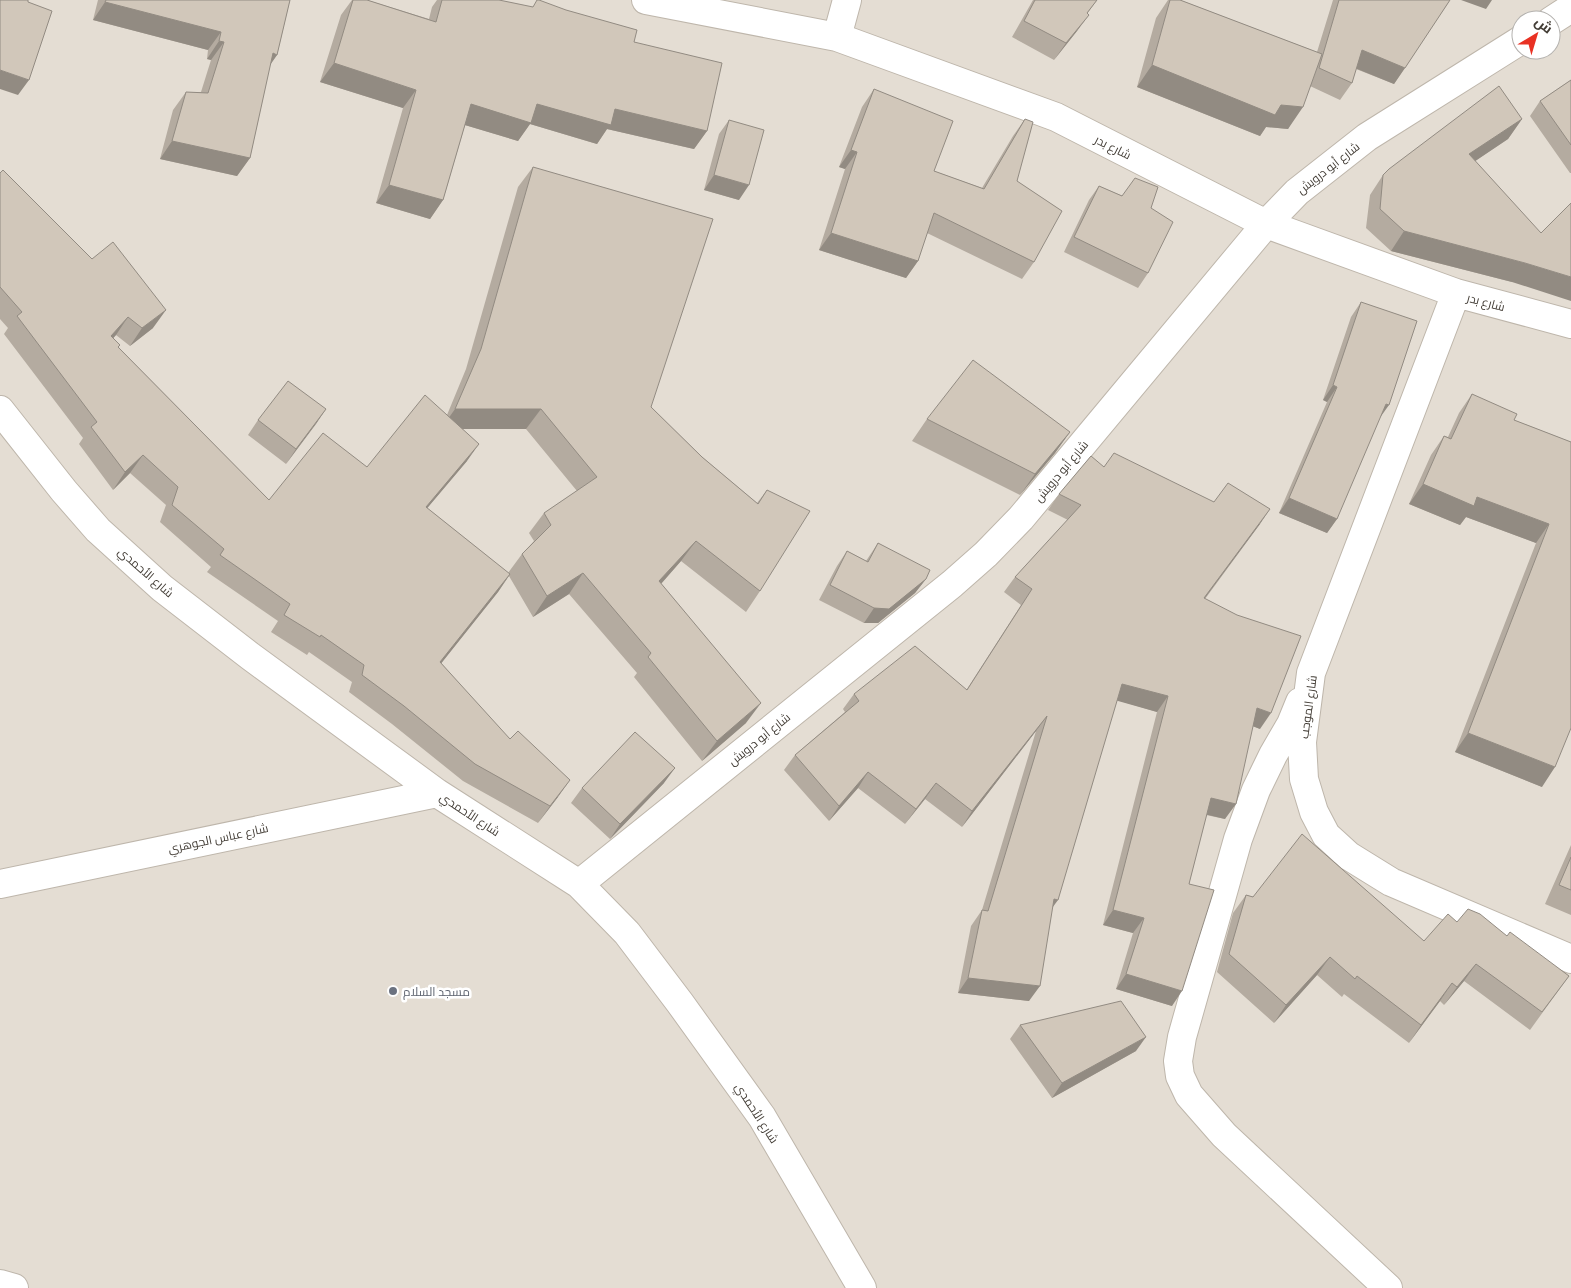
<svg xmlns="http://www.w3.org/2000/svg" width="1571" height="1288" font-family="Ubuntu,Cairo,sans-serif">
<rect width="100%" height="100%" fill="#f1ece4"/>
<!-- residential -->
<path fill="#e4ddd3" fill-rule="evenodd" d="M 0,0 L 1571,0 L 1571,1288 L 0,1288 ZM 1521,20 L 1551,20 L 1551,50 L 1521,50 Z"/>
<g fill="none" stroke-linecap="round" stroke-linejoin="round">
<!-- minor casing -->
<g stroke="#beb6ab" stroke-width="30">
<path id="minor" d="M 646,0 L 837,37 L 1056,117 L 1266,224 L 1456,293 L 1571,324
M 1551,21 L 1571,8
M 837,37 L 847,0
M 1456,293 L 1311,673 L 1302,742 L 1304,779 L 1314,812 L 1326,835 L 1349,856 L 1391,882 L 1571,959
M 0,410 L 64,491 L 98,530 L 162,588 L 250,656 L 437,793 L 579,884 L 627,933 L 680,1003 L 762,1117 L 862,1288
M 1300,702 L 1291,724 L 1273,755 L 1256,790 L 1238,839 L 1182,1037 L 1178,1061 L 1180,1076 L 1189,1095 L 1224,1135 L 1388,1288
M 0,884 L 437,793
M 579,884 L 952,584 L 986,554 L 1021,518 L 1266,224 L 1297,192 L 1367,137 L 1521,40
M 0,1284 L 14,1288"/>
</g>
<!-- minor -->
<use href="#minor" stroke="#fff" stroke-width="28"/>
</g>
<!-- wall -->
<path fill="#b4aba0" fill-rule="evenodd" d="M 98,0 L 290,0 L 277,55 L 270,65 L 250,158 L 237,176 L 160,159 L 173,110 L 186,92 L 201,92 L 211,60 L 207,59 L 208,50 L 93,20 Z
M 352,0 L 367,0 L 429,19 L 432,7 L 437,0 L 499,0 L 634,42 L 707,131 L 694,149 L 607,129 L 597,144 L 530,124 L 518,141 L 465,125 L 443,200 L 430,219 L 376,203 L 403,108 L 320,82 L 341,15 Z
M 1033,0 L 1097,0 L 1087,14 L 1077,31 L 1054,60 L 1012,37 Z
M 1168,0 L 1180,0 L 1317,52 L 1333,0 L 1450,0 L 1394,84 L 1356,69 L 1352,83 L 1340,100 L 1310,86 L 1288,129 L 1266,127 L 1260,136 L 1137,87 L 1156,18 Z
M 1571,80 L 1571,173 L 1570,173 L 1530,116 L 1540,101 Z
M 874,89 L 934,171 L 982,188 L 1013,136 L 1025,119 L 1017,181 L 1034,262 L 1022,279 L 927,233 L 918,261 L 906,278 L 819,250 L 845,169 L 839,167 L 862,107 Z
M 1522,119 L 1508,139 L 1475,161 L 1512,282 L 1391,251 L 1366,228 L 1370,195 L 1383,175 Z
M 729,120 L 739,200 L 704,190 L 719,134 Z
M 533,167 L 651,407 L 702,457 L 757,503 L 767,490 L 760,591 L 746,612 L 681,561 L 661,584 L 746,723 L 702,761 L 634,677 L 637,673 L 569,594 L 533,617 L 509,576 L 498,592 L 441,663 L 558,797 L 538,823 L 463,781 L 392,724 L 349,692 L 352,682 L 309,652 L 307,655 L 271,632 L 278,621 L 207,572 L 211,567 L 160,522 L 166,505 L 130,473 L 113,490 L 79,444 L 83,438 L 4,334 L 8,328 L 0,319 L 0,173 L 153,328 L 130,346 L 116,335 L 113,338 L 120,345 L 118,347 L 269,500 L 367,467 L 447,415 L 466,369 L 518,187 ZM 463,429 L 526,429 L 577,491 L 544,513 L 529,533 L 534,541 L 522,554 L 508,573 L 427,508 L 467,461 Z
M 1099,186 L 1151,208 L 1148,273 L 1138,288 L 1064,252 L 1089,200 Z
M 1361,302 L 1337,519 L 1327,533 L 1279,513 L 1327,402 L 1323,400 L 1351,317 Z
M 1472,394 L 1514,420 L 1571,442 L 1542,787 L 1455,752 L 1536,543 L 1466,517 L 1460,525 L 1409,504 L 1431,455 L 1444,436 L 1448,437 L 1459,413 Z
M 326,409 L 286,464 L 248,435 L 258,420 Z
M 927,419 L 1070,432 L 1055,453 L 1020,495 L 912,441 Z
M 1104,467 L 1260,524 L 1205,599 L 1260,729 L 1253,726 L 1225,819 L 1206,815 L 1189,884 L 1172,1006 L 1116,989 L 1133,933 L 1103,925 L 1157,712 L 1117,700 L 1052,907 L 1029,1001 L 958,993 L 971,926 L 982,910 L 1036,731 L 962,827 L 925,799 L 905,824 L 858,788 L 829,821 L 784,770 L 795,755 L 845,712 L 843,709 L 854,694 L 967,689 L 1021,605 L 1004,592 L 1015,577 L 1068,520 L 1048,510 L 1059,494 Z
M 878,543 L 926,579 L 915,593 L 878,623 L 864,623 L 819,600 L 837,566 L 847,551 L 866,561 Z
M 664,783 L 610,839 L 571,803 L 582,788 Z
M 1571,845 L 1571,915 L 1545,904 Z
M 1246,895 L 1424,941 L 1457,922 L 1507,936 L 1569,976 L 1530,1030 L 1464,981 L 1444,1005 L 1440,1001 L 1409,1043 L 1344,994 L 1342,997 L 1317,975 L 1274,1023 L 1217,972 L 1233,913 Z
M 1020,1025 L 1136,1051 L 1052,1098 L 1010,1039 Z"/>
<!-- shaded-wall -->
<path fill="#928b82" d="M 1461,0 L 1492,0 L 1486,9 Z
M 105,2 L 221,32 L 208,50 L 93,20 Z
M 1089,15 L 1077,31 L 1054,60 L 1066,43 Z
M 219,41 L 224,42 L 211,60 L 207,59 Z
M 1362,50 L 1405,68 L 1394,84 L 1350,66 Z
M 273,53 L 277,55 L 265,72 Z
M 334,63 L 416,90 L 403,108 L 320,82 Z
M 1152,65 L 1281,105 L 1303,107 L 1288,129 L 1266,127 L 1260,136 L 1137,87 Z
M 0,70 L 29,80 L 18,95 L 0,89 Z
M 471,104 L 537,104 L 615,109 L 707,131 L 694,149 L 607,129 L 597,144 L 530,124 L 518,141 L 458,123 Z
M 1522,119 L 1508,139 L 1456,174 L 1469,154 Z
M 172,141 L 250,158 L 237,176 L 160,159 Z
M 851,150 L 857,152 L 845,169 L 839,167 Z
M 714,175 L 749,185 L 739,200 L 704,190 Z
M 389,185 L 443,200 L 430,219 L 376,203 Z
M 1404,231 L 1525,263 L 1571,277 L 1571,301 L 1512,282 L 1391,251 Z
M 831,233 L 918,261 L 906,278 L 819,250 Z
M 166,310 L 153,328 L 130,346 L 142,328 Z
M 128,317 L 116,335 L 99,354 L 111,336 Z
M 1333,385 L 1337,387 L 1327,402 L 1323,400 Z
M 1386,404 L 1389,405 L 1379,419 Z
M 326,409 L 316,424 L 286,464 L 296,449 Z
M 455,409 L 541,409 L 526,429 L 441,429 Z
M 1070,432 L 1055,453 L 1020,495 L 1035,474 Z
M 479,444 L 467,461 L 413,525 L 426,507 Z
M 143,455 L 130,473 L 113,490 L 125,472 Z
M 1423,484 L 1477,497 L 1549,524 L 1536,543 L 1466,517 L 1460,525 L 1409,504 Z
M 1289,498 L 1337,519 L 1327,533 L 1279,513 Z
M 1270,509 L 1260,524 L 1193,614 L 1204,598 Z
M 696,541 L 681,561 L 645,602 L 659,581 Z
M 583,573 L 569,594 L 533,617 L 547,596 Z
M 510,574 L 498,592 L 428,680 L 440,662 Z
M 926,579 L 915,593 L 878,623 L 864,623 L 874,608 Z
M 1122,684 L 1168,696 L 1157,712 L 1111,699 Z
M 761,703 L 746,723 L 702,761 L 717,741 Z
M 1257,708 L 1271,713 L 1260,729 L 1247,724 Z
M 1047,716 L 1036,731 L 962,827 L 972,811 Z
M 1468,733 L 1555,767 L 1542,787 L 1455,752 Z
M 675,768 L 664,783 L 610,839 L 620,824 Z
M 868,772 L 858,788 L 829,821 L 839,806 Z
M 570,780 L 558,797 L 538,823 L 550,806 Z
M 936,783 L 925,799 L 905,824 L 916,809 Z
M 1211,798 L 1236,804 L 1225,819 L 1200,813 Z
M 1054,899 L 1058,900 L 1047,915 Z
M 1113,910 L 1144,918 L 1133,933 L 1103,925 Z
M 1330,957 L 1317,975 L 1274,1023 L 1286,1005 Z
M 1476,964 L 1464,981 L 1444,1005 L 1457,987 Z
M 1126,974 L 1182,991 L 1172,1006 L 1116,989 Z
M 968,978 L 1040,986 L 1029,1001 L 958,993 Z
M 1452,983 L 1440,1001 L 1409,1043 L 1421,1025 Z
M 1146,1037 L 1136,1051 L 1052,1098 L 1062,1083 Z"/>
<!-- building -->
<path fill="#d1c7ba" stroke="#928b82" d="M 0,0 L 28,0 L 28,2 L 52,11 L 29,80 L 0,70 Z
M 106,0 L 290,0 L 277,55 L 273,53 L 250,158 L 172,141 L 186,92 L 208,93 L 224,42 L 219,41 L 221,32 L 105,2 Z
M 353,0 L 367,0 L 436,22 L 442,0 L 499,0 L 533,7 L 537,0 L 539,0 L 566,10 L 637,30 L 634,42 L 722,63 L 707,131 L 615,109 L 611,125 L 537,104 L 531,123 L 471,104 L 443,200 L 389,185 L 416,90 L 334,63 Z
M 1035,0 L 1097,0 L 1087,13 L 1089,15 L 1066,43 L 1024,21 Z
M 1170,0 L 1180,0 L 1322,54 L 1303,107 L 1281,105 L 1275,115 L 1152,65 Z
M 1339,0 L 1450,0 L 1405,68 L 1362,50 L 1352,83 L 1319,68 Z
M 1571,80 L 1571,145 L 1540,101 Z
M 1499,86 L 1522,119 L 1469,154 L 1541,233 L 1571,203 L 1571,277 L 1525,263 L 1404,231 L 1380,209 L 1383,175 L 1389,169 Z
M 874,89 L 953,121 L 934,171 L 984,189 L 1025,119 L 1033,122 L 1017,181 L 1062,211 L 1034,262 L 934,213 L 918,261 L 831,233 L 857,152 L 851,150 Z
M 729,120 L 764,130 L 749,185 L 714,175 Z
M 533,167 L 713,219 L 651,407 L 702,457 L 758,504 L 767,490 L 810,511 L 760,591 L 696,541 L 659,581 L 761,703 L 717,741 L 648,657 L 651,653 L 583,573 L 547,596 L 522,554 L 551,525 L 544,513 L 597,477 L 541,409 L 455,409 L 481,349 Z
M 3,170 L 92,259 L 113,242 L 166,310 L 142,328 L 128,317 L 111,336 L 120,345 L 118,347 L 269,500 L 323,433 L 367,467 L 425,395 L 479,444 L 426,507 L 510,574 L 440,662 L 510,739 L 518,731 L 570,780 L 550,806 L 475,764 L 404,706 L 362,675 L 364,665 L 321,635 L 320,637 L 284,615 L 290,604 L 220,555 L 224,549 L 172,505 L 178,487 L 143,455 L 125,472 L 91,427 L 97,422 L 17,316 L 22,312 L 0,287 L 0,173 Z
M 1135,178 L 1158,187 L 1151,208 L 1173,222 L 1148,273 L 1074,237 L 1099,186 L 1122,196 Z
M 1361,302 L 1417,321 L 1389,405 L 1386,404 L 1337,519 L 1289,498 L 1337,387 L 1333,385 Z
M 973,360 L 1070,432 L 1035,474 L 927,419 Z
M 288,381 L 326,409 L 296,449 L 258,420 Z
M 1472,394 L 1517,414 L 1514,420 L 1571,442 L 1571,728 L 1555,767 L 1468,733 L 1549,524 L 1477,497 L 1474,506 L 1423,484 L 1444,436 L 1451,439 Z
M 1114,453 L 1214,502 L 1228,483 L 1270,509 L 1204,598 L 1237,615 L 1301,636 L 1271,713 L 1257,708 L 1236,804 L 1211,798 L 1189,884 L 1214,890 L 1182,991 L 1126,974 L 1144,918 L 1113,910 L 1168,696 L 1122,684 L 1058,900 L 1054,899 L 1040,986 L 968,978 L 982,910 L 988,911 L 1047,716 L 972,811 L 936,783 L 916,809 L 868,772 L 839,806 L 795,755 L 859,701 L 854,694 L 915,646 L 967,690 L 1032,589 L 1015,577 L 1081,505 L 1059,494 L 1091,456 L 1104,467 Z
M 878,543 L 930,570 L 926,579 L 889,609 L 874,608 L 830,585 L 847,551 L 868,562 Z
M 635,732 L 675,768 L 620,824 L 582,788 Z
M 1302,834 L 1424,941 L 1448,914 L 1457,922 L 1468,909 L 1480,914 L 1507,936 L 1510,932 L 1569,976 L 1542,1012 L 1476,964 L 1457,987 L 1452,983 L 1421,1025 L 1357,976 L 1355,979 L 1330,957 L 1286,1005 L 1229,954 L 1246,895 L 1253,897 Z
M 1571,857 L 1571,890 L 1559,885 Z
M 1121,1001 L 1146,1037 L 1062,1083 L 1020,1025 Z"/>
<!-- markers -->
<circle fill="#6b7280" stroke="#fff" stroke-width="2" cx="393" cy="991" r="5"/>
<g text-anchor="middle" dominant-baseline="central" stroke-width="5" stroke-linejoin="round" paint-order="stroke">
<!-- street labels -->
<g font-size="12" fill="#423c35" stroke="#fff">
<text transform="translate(1113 147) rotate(27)">شارع بدر</text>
<text transform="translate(1328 168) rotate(-38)">شارع أبو درويش</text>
<text transform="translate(1486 302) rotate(15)">شارع بدر</text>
<text transform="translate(1061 471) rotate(-50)">شارع أبو درويش</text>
<text transform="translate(146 572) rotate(41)">شارع الأحمدي</text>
<text transform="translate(1308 707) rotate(-82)">شارع الموجب</text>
<text transform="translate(759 739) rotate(-39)">شارع أبو درويش</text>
<text transform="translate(470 814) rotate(33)">شارع الأحمدي</text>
<text transform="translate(218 838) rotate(-12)">شارع عباس الجوهري</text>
<text transform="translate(757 1113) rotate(57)">شارع الأحمدي</text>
</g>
<!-- worship labels -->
<g font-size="12" fill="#5b616d" stroke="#fff" text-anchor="start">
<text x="403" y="991">مسجد السلام</text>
</g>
</g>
<!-- north arrow -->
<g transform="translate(1536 35) rotate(38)"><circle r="24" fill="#ffffff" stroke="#b3b1ae"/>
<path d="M0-4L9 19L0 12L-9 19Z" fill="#e93123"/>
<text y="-8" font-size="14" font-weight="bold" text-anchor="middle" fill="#423c35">ش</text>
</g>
</svg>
